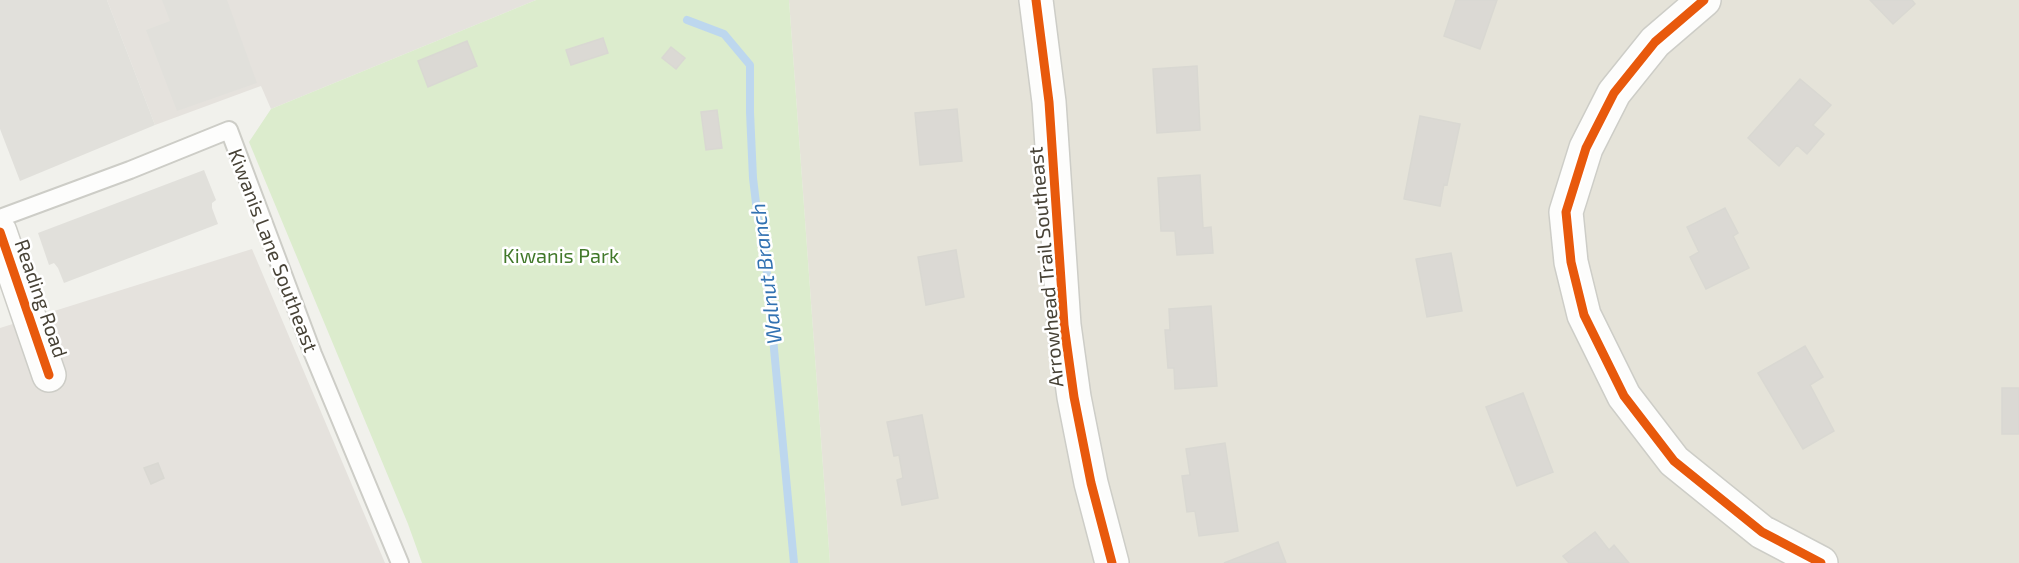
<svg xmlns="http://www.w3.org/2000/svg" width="2019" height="563" font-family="'Exo 2',sans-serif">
<rect width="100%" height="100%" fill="#f1f1ec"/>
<!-- residential -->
<path fill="#e5e3d9" d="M 789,0 L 2019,0 L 2019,563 L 830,563 Z"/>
<!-- industrial -->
<path fill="#e5e2dd" d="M 107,0 L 536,0 L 271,109 L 261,86 L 155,125 Z
M 252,249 L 385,563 L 0,563 L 0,328 Z"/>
<!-- green -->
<path fill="#dceccd" d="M 536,0 L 789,0 L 830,563 L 422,563 L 408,524 L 249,142 L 271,109 Z"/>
<!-- parking -->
<path fill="#e1e0db" d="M 0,0 L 107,0 L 155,125 L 20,181 L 0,129 Z
M 162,0 L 227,0 L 257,83 L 177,111 L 146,30 L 170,21 Z
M 204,170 L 216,200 L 212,203 L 212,208 L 218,224 L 64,283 L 58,268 L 54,263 L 49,265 L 38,233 Z"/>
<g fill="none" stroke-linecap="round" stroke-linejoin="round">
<!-- stream -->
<path stroke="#bdd7ee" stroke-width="8" d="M 687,20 L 724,34 L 750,65 L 750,112 L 753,178 L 758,220 L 763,231 L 794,563"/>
</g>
<!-- building -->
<path fill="#dbd9d4" stroke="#d9d8d2" stroke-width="1.5" d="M 1456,0 L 1497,0 L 1480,49 L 1444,36 Z
M 1870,0 L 1912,0 L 1915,4 L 1893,24 Z
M 603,38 L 608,53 L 571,65 L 566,50 Z
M 467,41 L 477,66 L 428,87 L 418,61 Z
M 671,47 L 685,58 L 676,69 L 662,58 Z
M 1197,66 L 1200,130 L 1157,133 L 1153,69 Z
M 1800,79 L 1831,105 L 1813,125 L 1824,134 L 1807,154 L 1797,145 L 1779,166 L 1748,138 Z
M 957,109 L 962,161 L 920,165 L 915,113 Z
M 717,110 L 722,148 L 706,150 L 701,112 Z
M 1420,116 L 1460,124 L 1447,185 L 1444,184 L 1440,206 L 1404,199 Z
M 1200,175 L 1203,228 L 1211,227 L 1213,253 L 1177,255 L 1175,231 L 1161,231 L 1158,178 Z
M 1725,208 L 1738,233 L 1733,236 L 1749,268 L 1706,289 L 1690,257 L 1699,252 L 1687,227 Z
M 956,250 L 964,297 L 926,305 L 918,257 Z
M 1451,253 L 1462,311 L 1427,317 L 1416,259 Z
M 1211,306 L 1217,386 L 1175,389 L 1174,368 L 1168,368 L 1165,330 L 1170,330 L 1169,309 Z
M 1805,346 L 1823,377 L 1810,385 L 1834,431 L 1803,449 L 1758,373 Z
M 2002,388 L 2019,388 L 2019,434 L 2002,434 Z
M 1523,393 L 1553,472 L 1517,486 L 1486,407 Z
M 922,415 L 938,498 L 902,505 L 897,480 L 903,478 L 899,455 L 894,456 L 887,422 Z
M 1225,443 L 1238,531 L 1199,536 L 1195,511 L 1187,512 L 1182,476 L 1190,475 L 1186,449 Z
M 158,463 L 164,478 L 151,484 L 144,468 Z
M 1595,532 L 1609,550 L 1614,545 L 1629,563 L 1569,563 L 1563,556 Z
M 1278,542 L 1286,563 L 1224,563 Z"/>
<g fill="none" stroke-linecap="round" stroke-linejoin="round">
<!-- lane casing -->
<g stroke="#cdcdc7" stroke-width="20">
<path id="lane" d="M 0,218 L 130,170 L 229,130 L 313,354 L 400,563"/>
</g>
<!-- street casing -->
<g stroke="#cdcdc7" stroke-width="36">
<path id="street" d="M 1036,0 L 1049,102 L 1064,325 L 1074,397 L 1091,483 L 1112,563
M 1704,0 L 1655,42 L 1614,93 L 1586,148 L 1566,212 L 1571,262 L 1584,315 L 1624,396 L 1674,461 L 1762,532 L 1821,563
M 0,232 L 49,375"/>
</g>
<!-- lane -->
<use href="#lane" stroke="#fdfdfc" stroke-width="16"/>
<!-- street -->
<use href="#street" stroke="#fdfdfc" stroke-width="33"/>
<!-- cycleway casing -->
<g stroke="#fff" stroke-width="13">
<path id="cycleway" d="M 1036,0 L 1049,102 L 1064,325 L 1074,397 L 1091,483 L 1112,563
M 1704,0 L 1655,42 L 1614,93 L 1586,148 L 1566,212 L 1571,262 L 1584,315 L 1624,396 L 1674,461 L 1762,532 L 1821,563
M 0,232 L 49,375"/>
</g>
<!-- cycleway -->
<use href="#cycleway" stroke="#e8590c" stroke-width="9"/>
</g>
<g text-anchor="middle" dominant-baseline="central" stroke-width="5" stroke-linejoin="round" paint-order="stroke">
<!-- street labels -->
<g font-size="20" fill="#484337" stroke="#fff">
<text transform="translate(274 250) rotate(69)">Kiwanis Lane Southeast</text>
<text transform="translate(1045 267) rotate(-95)">Arrowhead Trail Southeast</text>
<text transform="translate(42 298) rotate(71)">Reading Road</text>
</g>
<!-- park labels -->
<g font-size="20" fill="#42792b" stroke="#fff">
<text x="561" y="255">Kiwanis Park</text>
</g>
<!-- water labels -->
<g font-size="21" font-style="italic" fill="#3272b2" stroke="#fff">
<text transform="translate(765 274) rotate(-97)">Walnut Branch</text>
</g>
</g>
</svg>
